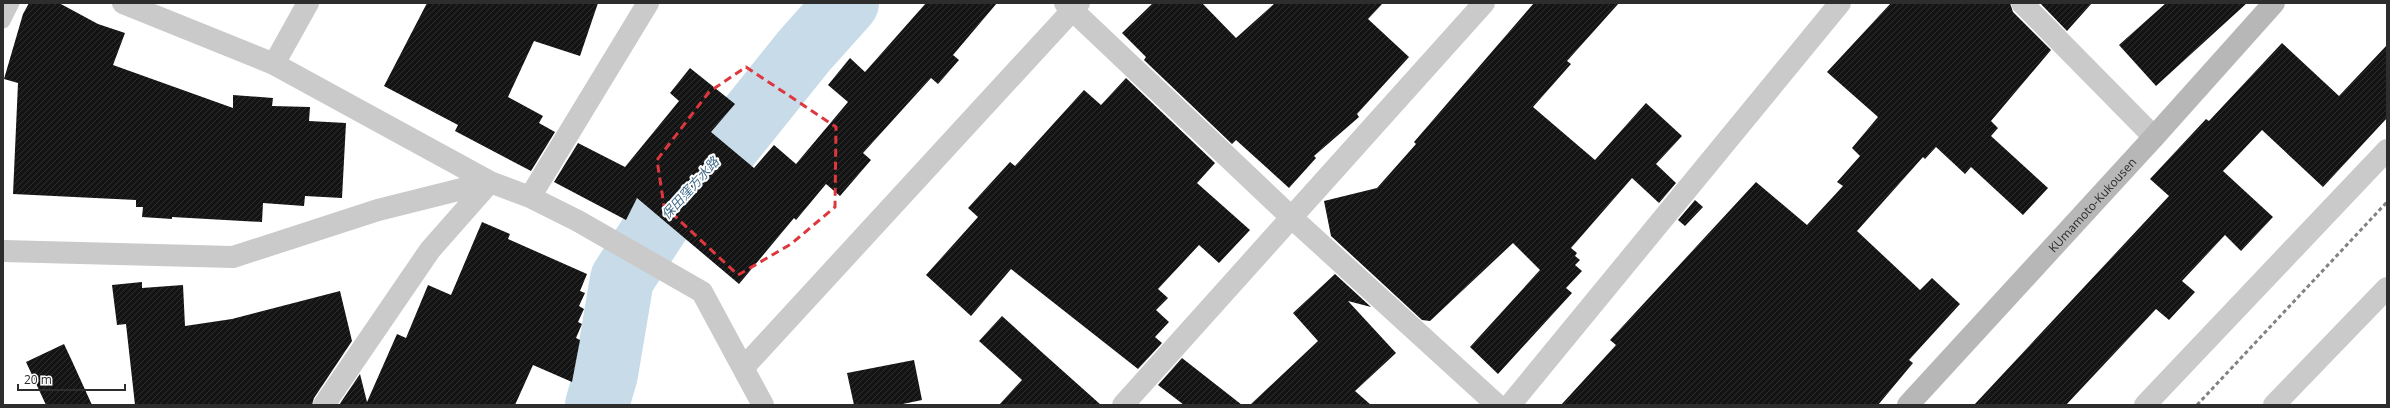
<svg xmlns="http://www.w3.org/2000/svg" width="2390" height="408" font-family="'Open Sans','Noto Sans JP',sans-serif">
<defs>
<pattern id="building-hatch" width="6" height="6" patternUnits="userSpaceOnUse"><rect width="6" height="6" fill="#141414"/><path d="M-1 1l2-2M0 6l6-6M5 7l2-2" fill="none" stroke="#2e2e2e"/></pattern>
</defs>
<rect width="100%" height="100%" fill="#fff"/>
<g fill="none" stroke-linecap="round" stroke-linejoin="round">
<!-- river -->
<path stroke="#c8dbe9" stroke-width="64" d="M 597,405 L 606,374 L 622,279 L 659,222 L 727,147 L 804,51 L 847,3"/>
</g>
<!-- building -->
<path fill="url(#building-hatch)" d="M 29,3 L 59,3 L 98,24 L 125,33 L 113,65 L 233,108 L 233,95 L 273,98 L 272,106 L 310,107 L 309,121 L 346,123 L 342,198 L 305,196 L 304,206 L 263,203 L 262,222 L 172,217 L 172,219 L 142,217 L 143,207 L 136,207 L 136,200 L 13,194 L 18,83 L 4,79 L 23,14 Z
M 427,3 L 598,3 L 580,56 L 534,41 L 508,97 L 543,116 L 539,123 L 555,132 L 531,171 L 455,131 L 458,125 L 384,86 Z
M 926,3 L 997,3 L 953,55 L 959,60 L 938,84 L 931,78 L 863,153 L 871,160 L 840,196 L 826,184 L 796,220 L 794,218 L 739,284 L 637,198 L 626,220 L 554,182 L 578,143 L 625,167 L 679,101 L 670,93 L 690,68 L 735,104 L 711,132 L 754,168 L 774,145 L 796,164 L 848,102 L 828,85 L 850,58 L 865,72 Z
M 1153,3 L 1202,3 L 1236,38 L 1275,3 L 1383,3 L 1368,19 L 1409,57 L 1357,114 L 1359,117 L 1314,156 L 1316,158 L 1289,188 L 1236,140 L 1232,144 L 1144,60 L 1146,57 L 1122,33 Z
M 1534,3 L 1619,3 L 1567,61 L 1571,64 L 1533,107 L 1595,160 L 1646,103 L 1682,136 L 1656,164 L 1676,183 L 1659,203 L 1632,178 L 1571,248 L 1577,253 L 1575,256 L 1580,260 L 1575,265 L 1582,271 L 1566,288 L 1572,293 L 1498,374 L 1470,347 L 1540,270 L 1513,243 L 1430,321 L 1422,320 L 1331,236 L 1324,201 L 1377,188 L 1416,144 L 1414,142 Z
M 1891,3 L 2010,3 L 2013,12 L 2051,50 L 1991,121 L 1998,128 L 1991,136 L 2048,188 L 2023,215 L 1971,167 L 1965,174 L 1936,147 L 1925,159 L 1923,157 L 1857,231 L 1920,290 L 1932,278 L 1960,304 L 1909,360 L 1913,363 L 1878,405 L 1561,405 L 1616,345 L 1610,340 L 1756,182 L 1807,225 L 1843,186 L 1837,182 L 1860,156 L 1852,148 L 1878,117 L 1827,72 Z
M 2040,3 L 2092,3 L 2067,31 Z
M 2166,3 L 2247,3 L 2156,86 L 2119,45 Z
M 2282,43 L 2339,96 L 2387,45 L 2387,118 L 2323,187 L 2262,130 L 2223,171 L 2273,217 L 2241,251 L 2225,235 L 2182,281 L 2195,292 L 2169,320 L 2156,309 L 2066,405 L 1974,405 L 2169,196 L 2150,179 L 2206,119 L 2209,121 Z
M 1126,78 L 1215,163 L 1197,183 L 1250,230 L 1219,263 L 1199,245 L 1158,289 L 1168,298 L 1156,310 L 1169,322 L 1155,337 L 1162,343 L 1138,369 L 1011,269 L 971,316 L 926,275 L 978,217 L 968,208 L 1010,162 L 1015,166 L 1084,90 L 1101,105 Z
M 1695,200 L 1703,207 L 1685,226 L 1678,220 Z
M 482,222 L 510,234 L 508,239 L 587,274 L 580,291 L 585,293 L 579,306 L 584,309 L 578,322 L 582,324 L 576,338 L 580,340 L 572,382 L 533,365 L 515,405 L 339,405 L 360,374 L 367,402 L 397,334 L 406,338 L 428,285 L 451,295 Z
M 1335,274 L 1371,307 L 1348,301 L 1396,353 L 1355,391 L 1371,405 L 1250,405 L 1318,341 L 1293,313 Z
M 142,282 L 142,288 L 183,285 L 185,326 L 232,319 L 340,291 L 352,341 L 314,398 L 312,405 L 135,405 L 126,324 L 117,325 L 112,285 Z
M 1002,316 L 1045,355 L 1101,405 L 999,405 L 1022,380 L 979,341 Z
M 64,344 L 72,361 L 92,405 L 46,405 L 26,362 Z
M 1182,358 L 1242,405 L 1184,405 L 1158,385 Z
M 914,360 L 922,400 L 898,405 L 854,405 L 847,373 Z"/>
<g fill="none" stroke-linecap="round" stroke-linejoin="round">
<!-- service -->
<path stroke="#cacaca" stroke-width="15" d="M 3,21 L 12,3"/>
<!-- minor -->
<path stroke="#cacaca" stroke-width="22" d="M 123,3 L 274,64 L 490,182 L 530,197 L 578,221 L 702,292 L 763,405
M 1065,3 L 1291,217 L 1497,405
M 2022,3 L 2154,137
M 530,197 L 648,3
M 3,251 L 233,257 L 378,210 L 490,182
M 744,367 L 1079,3
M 324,405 L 430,250 L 490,182
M 1123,405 L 1484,3
M 1510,405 L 1840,3
M 2145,405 L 2387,150
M 2274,405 L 2387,288"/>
<!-- tertiary -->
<path stroke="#cacaca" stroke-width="22" d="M 274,64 L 308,3"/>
<!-- secondary -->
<path stroke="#b7b7b7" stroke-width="22" id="s1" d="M 1908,405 L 2154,137 L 2274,3"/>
<!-- rail -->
<path stroke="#828282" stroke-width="3" stroke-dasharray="4 3" stroke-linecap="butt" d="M 2197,405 L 2387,202"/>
</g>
<!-- marked area -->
<path fill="none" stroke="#dc383e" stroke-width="3" stroke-dasharray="8 5" stroke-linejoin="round" d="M 746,67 L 836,127 L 835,207 L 791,244 L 738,275 L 664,206 L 657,160 L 709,92 Z"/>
<g text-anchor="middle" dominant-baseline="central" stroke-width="4" stroke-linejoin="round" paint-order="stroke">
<!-- street labels -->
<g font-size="12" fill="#2d2d2d" stroke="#fff">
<text stroke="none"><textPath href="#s1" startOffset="272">KUmamoto-Kukousen</textPath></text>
</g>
<!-- water labels -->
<g font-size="13" font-style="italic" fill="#406b8b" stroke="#fff">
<text transform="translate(690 188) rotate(-48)">保田窪方水路</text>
</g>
</g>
<!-- border -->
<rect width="2390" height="408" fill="none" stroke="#2d2d2d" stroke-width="8"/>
<!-- scale -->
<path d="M18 384v6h107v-6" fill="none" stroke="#2d2d2d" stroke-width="2"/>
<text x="24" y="384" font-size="12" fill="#2d2d2d" stroke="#ffffff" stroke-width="3" paint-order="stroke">20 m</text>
</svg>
